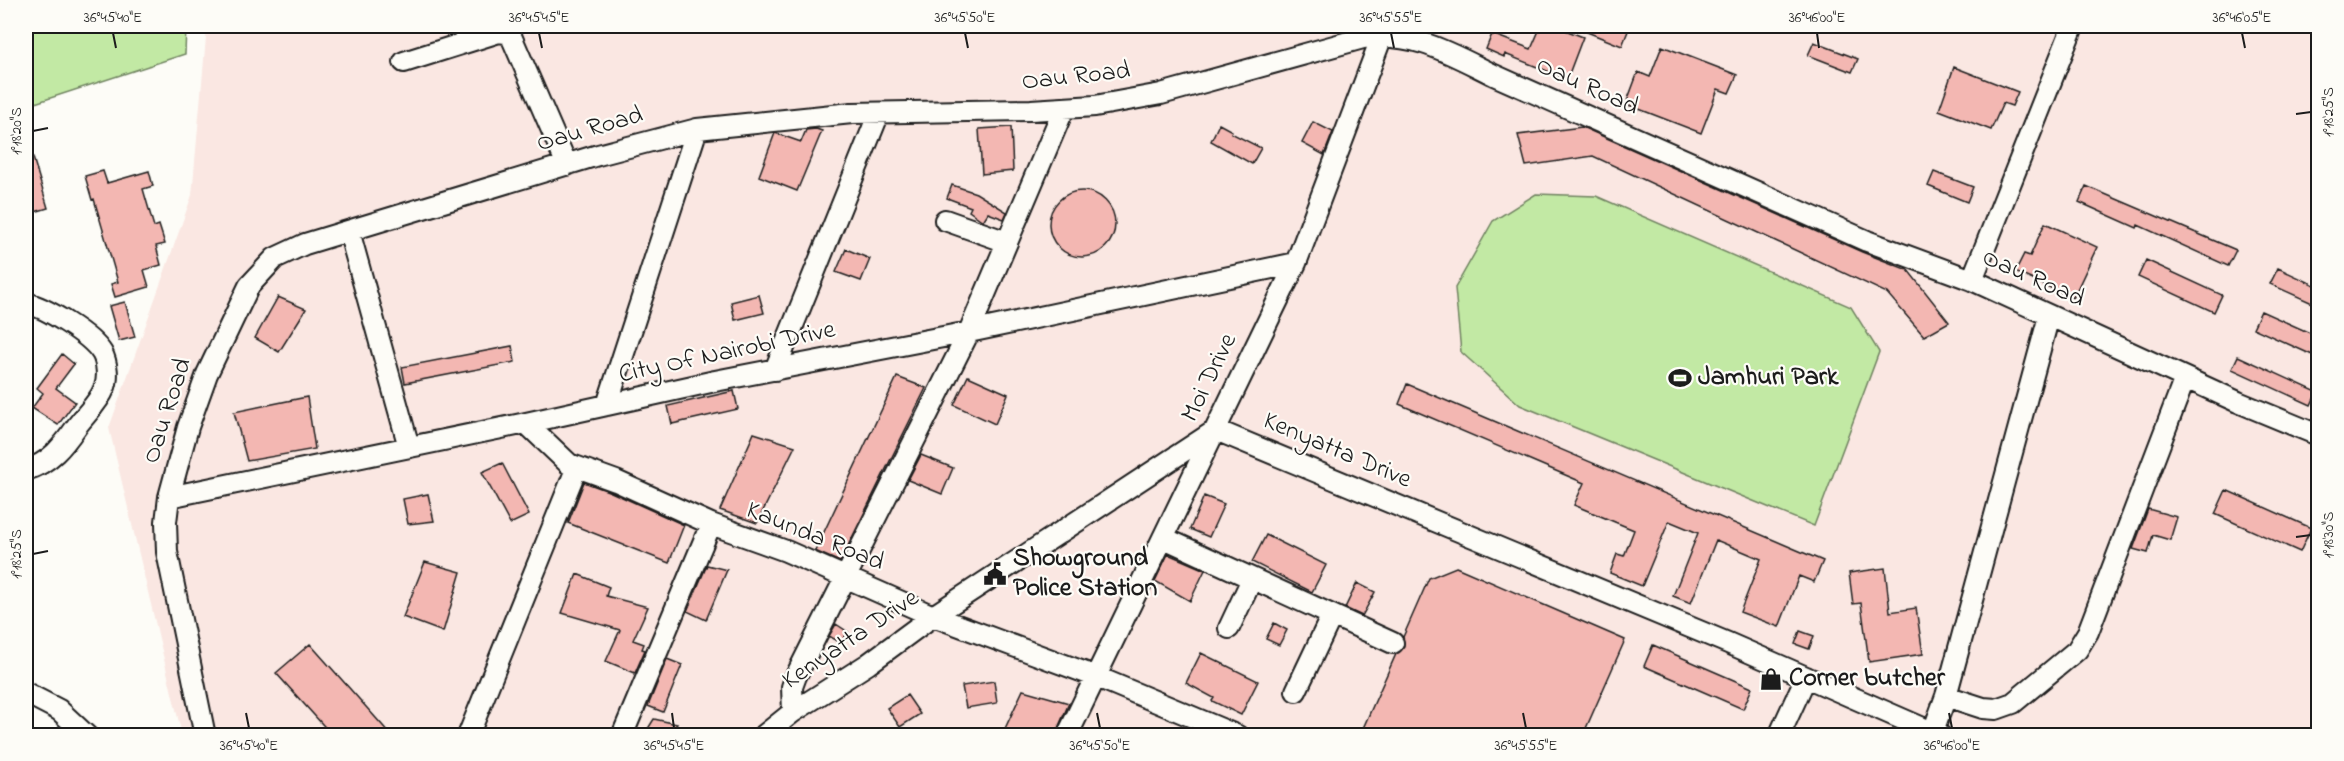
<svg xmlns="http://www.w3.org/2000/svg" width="2344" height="761" font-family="'Indie Flower',sans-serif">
<rect width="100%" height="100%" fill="#fdfcf7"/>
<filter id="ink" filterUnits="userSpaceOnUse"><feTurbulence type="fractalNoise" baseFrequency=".0167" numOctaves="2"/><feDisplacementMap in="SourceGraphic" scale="12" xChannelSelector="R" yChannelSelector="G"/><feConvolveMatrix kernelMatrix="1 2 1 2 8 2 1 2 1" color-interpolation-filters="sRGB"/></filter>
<g filter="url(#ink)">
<!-- built -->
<path fill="#fae7e2" d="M 207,26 L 2318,26 L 2318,735 L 182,735 L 109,428 L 192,195 Z"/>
<!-- green -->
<path fill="#c2e9a4" stroke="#6f8260" stroke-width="1.5" d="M 26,26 L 186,26 L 185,54 L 26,106 Z
M 1536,194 L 1596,196 L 1851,307 L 1879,352 L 1814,526 L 1520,405 L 1461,352 L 1455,288 L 1493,221 Z"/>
<!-- building -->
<path fill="#f3b7b2" stroke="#1c1c1c" stroke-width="1.5" d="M 1541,26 L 1555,26 L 1583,37 L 1567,79 L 1505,54 L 1504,57 L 1486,49 L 1492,34 L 1531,49 Z
M 1572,26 L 1630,26 L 1622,46 Z
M 1814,42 L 1858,59 L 1852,72 L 1808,55 Z
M 1662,46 L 1737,75 L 1729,93 L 1718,89 L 1701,133 L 1626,104 L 1638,72 L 1650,77 Z
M 1954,67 L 2018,92 L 2012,106 L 2003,103 L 1991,130 L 1939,110 Z
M 1313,122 L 1333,132 L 1324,155 L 1302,143 Z
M 1219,124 L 1232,131 L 1231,133 L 1261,148 L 1252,164 L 1211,141 Z
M 1011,127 L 1013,171 L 982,174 L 979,129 Z
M 1582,127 L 1862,252 L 1908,270 L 1949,322 L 1924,336 L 1887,293 L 1593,156 L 1526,166 L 1518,135 Z
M 816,129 L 822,131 L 797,191 L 759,176 L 775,133 L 801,142 L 806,130 Z
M 26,144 L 29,144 L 48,208 L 28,214 L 26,206 Z
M 103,171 L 107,183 L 149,171 L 153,186 L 143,189 L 154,227 L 159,225 L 165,244 L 156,246 L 161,265 L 144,270 L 149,287 L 115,297 L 111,284 L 118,282 L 94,199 L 92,200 L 85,176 Z
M 1934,172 L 1973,187 L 1967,202 L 1928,186 Z
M 952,185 L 976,193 L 1007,212 L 1004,219 L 988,213 L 983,221 L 969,211 L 971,207 L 947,198 Z
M 2086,186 L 2236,250 L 2228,266 L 2138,225 L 2137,228 L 2079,202 Z
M1049 224a33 33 0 1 1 66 0a33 33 0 1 1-66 0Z
M 2045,223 L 2097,247 L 2073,298 L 2015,272 L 2024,254 L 2030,256 Z
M 846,249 L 870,259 L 861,281 L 836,272 Z
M 2146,260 L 2222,295 L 2214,312 L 2138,277 Z
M 2278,268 L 2319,287 L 2319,306 L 2270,284 Z
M 759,295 L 764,313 L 735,320 L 731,302 Z
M 278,297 L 306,309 L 279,352 L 255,338 Z
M 125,302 L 135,337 L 119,341 L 109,306 Z
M 2261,311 L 2319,337 L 2319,358 L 2253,328 Z
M 512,346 L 515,362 L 405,383 L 402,367 Z
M 62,354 L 74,364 L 56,388 L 75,402 L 58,425 L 32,408 L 43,393 L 37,388 Z
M 2238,356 L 2317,392 L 2311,405 L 2232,369 Z
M 968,376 L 1008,394 L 995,424 L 954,405 Z
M 897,377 L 926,388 L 840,562 L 815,551 Z
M 1407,384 L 1823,561 L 1814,582 L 1799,576 L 1779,627 L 1740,612 L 1761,559 L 1716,540 L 1691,603 L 1673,596 L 1698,533 L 1669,521 L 1642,586 L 1610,573 L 1617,554 L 1624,556 L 1634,530 L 1574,505 L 1584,483 L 1399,404 Z
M 734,391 L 738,409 L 672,424 L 668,406 Z
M 307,397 L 315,449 L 247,461 L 234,412 Z
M 754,433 L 795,446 L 757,523 L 720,510 Z
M 921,455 L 953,468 L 942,494 L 908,480 Z
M 502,463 L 529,515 L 510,524 L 482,472 Z
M 584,482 L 611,492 L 684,525 L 669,563 L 568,523 Z
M 2226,490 L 2311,528 L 2300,552 L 2215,514 Z
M 428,494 L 434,521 L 408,524 L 403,499 Z
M 1204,496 L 1224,504 L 1209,537 L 1190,529 Z
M 2148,509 L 2177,517 L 2170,540 L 2153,535 L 2148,553 L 2133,549 Z
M 1266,535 L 1326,565 L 1312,592 L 1252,562 Z
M 1168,554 L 1205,570 L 1190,601 L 1155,581 Z
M 425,562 L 461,572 L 443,632 L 403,617 Z
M 707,565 L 727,570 L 706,620 L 687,611 Z
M 1456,567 L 1625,640 L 1583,735 L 1360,735 L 1396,654 L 1404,647 L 1403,637 L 1429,578 Z
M 1885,568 L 1890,612 L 1916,608 L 1923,654 L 1869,662 L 1861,603 L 1853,604 L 1849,573 Z
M 577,574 L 609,587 L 606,596 L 648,607 L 633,640 L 644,644 L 642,649 L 645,650 L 635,673 L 606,661 L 620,630 L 562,613 Z
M 1357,583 L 1375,592 L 1362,616 L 1345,608 Z
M 1274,623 L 1287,630 L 1279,645 L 1266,639 Z
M 836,624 L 848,632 L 841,643 L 829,636 Z
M 1800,631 L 1814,636 L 1809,649 L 1795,644 Z
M 310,644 L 391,735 L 332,735 L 276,673 Z
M 1653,645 L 1752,688 L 1743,709 L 1644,666 Z
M 1201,653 L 1258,681 L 1241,715 L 1212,701 L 1214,698 L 1186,683 Z
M 667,659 L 682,665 L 663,712 L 648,706 Z
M 994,681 L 997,703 L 966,708 L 962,686 Z
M 1023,690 L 1069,703 L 1055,735 L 1002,735 Z
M 907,695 L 920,714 L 900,727 L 887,708 Z
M 654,719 L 677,724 L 670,735 L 644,735 Z"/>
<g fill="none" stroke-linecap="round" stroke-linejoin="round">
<!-- minor casing -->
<g stroke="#1c1c1c" stroke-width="24">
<path id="minor" d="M 404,62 L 499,32 L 506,33 L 511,36 L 567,165
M 945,220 L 1007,242
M 349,231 L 409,447
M 1972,280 L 2073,26
M 26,303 C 45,307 91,335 102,353 C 107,362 109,379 104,389 C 99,402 85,415 77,426 C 63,446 50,463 26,470
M 775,370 L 879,113
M 607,405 L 697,129
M 526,423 L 569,464 L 616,481 L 711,524 L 786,551 L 933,616 L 1097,677 L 1238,736
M 169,497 L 526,423 L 715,381 L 969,332 L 1296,263
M 1164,538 L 1393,643
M 1229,628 L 1252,579
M 1296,691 L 1332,615
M 26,693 L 59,710 L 87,736
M 1946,696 L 1983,708 L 1996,709 L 2013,703 L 2077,650 L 2088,632 L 2185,378
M 793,712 L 792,687 L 796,676 L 969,332 L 1064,108
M 1933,732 L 1946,696 L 2049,316
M 205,736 L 167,552 L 166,522 L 169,497 L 188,427 L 207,374 L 249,286 L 275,258 L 305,244 L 598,155 L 697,129 L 852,113 L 1031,110 L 1095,106 L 1161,94 L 1363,38 C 1414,31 1449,53 1494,75 L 1867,241 L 1972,280 L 2238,402 L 2318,435
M 468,736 L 577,467
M 622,736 L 711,524
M 763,736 L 793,712 L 868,664 L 933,616 L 1216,430 L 1728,643 L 1941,736
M 1067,736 L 1296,263 L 1382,36
M 1779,736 L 1806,677"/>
</g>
<!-- minor -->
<use href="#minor" stroke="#fdfcf7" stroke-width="20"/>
</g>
</g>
<!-- ticks -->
<path fill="none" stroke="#1c1c1c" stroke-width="2" d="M 113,33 L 116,48M 539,33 L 542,48M 965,33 L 968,48M 1391,33 L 1394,48M 1817,33 L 1819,48M 2242,33 L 2245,48M 2296,114 L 2311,112M 33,131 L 48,128M 2296,537 L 2311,535M 33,554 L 48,551M 246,713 L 249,728M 672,713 L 674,728M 1097,713 L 1100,728M 1523,713 L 1526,728M 1949,713 L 1952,728"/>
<!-- icons -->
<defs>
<g id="stadium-bare" transform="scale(1.8)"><path d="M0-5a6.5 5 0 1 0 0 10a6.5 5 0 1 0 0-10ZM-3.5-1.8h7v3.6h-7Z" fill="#1c1c1c" stroke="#fdfcf7" stroke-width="2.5" paint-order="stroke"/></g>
<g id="civic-bare" transform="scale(1.8)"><path d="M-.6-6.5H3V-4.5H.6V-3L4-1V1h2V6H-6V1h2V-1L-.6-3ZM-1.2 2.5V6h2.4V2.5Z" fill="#1c1c1c" stroke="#fdfcf7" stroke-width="2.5" paint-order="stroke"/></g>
<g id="shop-bare" transform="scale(1.8)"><path d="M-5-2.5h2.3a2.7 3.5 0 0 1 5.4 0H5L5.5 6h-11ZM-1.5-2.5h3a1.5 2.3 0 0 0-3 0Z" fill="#1c1c1c" stroke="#fdfcf7" stroke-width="2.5" paint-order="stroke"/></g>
</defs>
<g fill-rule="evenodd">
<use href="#stadium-bare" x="1680" y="378"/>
<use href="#civic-bare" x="995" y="574"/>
<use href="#shop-bare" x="1771" y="679"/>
</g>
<g text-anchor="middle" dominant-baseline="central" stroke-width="4.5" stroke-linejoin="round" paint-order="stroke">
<!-- street labels -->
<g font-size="26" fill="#1c1c1c" stroke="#fdfcf7">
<text transform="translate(1076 77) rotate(-6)">Oau Road</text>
<text transform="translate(1587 87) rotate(24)">Oau Road</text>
<text transform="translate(590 130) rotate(-16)">Oau Road</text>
<text transform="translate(2033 279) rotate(24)">Oau Road</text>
<text transform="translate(727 353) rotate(-12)">City Of Nairobi Drive</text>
<text transform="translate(1210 378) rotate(-64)">Moi Drive</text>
<text transform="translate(168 411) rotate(-72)">Oau Road</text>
<text transform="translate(1337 451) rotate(23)">Kenyatta Drive</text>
<text transform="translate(815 537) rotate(22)">Kaunda Road</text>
<text transform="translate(851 640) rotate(-34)">Kenyatta Drive</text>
</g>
<!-- poi labels -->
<g font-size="26" font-weight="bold" fill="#1c1c1c" stroke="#fdfcf7" text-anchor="start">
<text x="1698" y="378">Jamhuri Park</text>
<text x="1013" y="559">Showground<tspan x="1013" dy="30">Police Station</tspan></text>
<text x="1789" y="679">Corner butcher</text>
</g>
</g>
<!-- margin -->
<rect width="2344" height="761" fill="none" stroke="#fdfcf7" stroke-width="66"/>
<rect x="33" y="33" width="2278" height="695" fill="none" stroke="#1c1c1c" stroke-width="2"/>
<g font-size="15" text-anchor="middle" fill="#1c1c1c">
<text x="113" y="22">36°45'40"E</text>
<text x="539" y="22">36°45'45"E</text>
<text x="965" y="22">36°45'50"E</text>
<text x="1391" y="22">36°45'55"E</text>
<text x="1817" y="22">36°46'00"E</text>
<text x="2242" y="22">36°46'05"E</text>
<text transform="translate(2328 112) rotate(-90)" y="5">1°18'25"S</text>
<text transform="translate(16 131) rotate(-90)" y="5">1°18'20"S</text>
<text transform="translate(2328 535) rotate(-90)" y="5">1°18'30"S</text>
<text transform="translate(16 554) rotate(-90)" y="5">1°18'25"S</text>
<text x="249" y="750">36°45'40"E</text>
<text x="674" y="750">36°45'45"E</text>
<text x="1100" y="750">36°45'50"E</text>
<text x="1526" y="750">36°45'55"E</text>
<text x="1952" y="750">36°46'00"E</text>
</g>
</svg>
